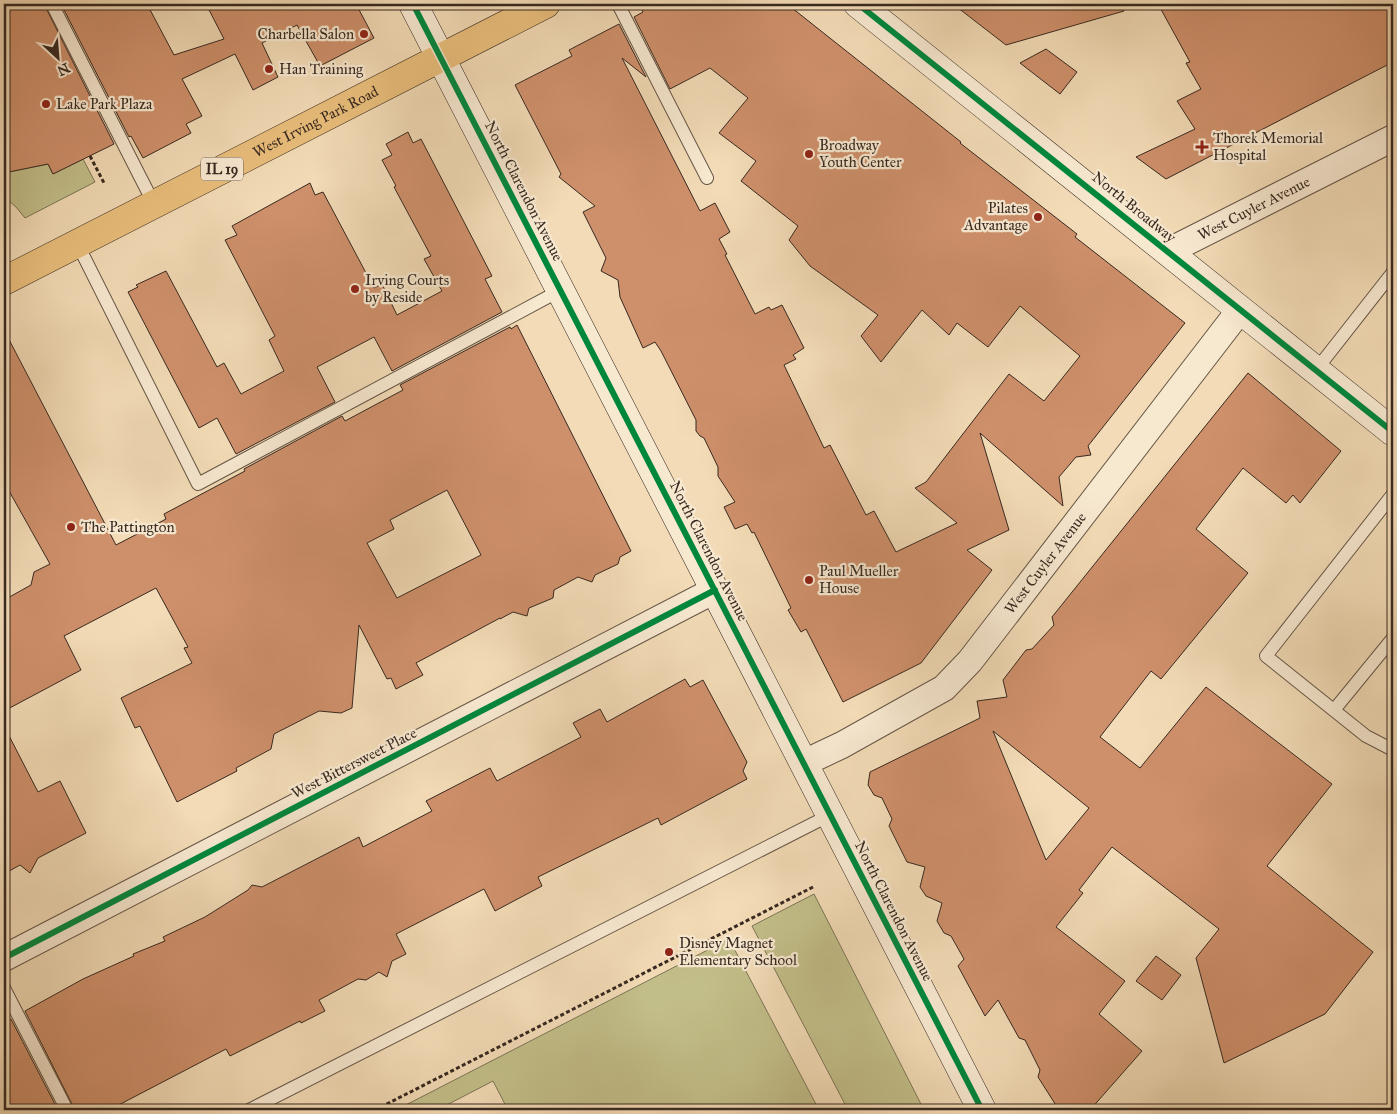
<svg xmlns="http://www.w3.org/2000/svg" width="1397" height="1114" font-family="'IM FELL Great Primer',serif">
<rect width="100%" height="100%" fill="#f2dbb6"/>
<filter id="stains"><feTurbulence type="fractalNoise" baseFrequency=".004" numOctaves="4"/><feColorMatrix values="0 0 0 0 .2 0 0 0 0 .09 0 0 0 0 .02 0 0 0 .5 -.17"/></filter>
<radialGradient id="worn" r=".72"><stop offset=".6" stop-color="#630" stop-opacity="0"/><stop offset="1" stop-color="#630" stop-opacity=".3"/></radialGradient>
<!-- green -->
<path fill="#c2be89" stroke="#7d7455" d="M 83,159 L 95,182 L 25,218 L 16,207 L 4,197 L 4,173 L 48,164 L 53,174 Z
M 814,894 L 924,1110 L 848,1110 L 752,926 Z
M 729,939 L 819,1110 L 508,1110 L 493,1081 L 437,1110 L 396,1110 Z"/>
<!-- building -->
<path fill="#ce906b" stroke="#382921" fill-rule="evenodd" d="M 4,4 L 44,4 L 114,144 L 53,174 L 48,164 L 4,173 Z
M 61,4 L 147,4 L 174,55 L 224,39 L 206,4 L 356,4 L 374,38 L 320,66 L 297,25 L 262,43 L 278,77 L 253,90 L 235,54 L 182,79 L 202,116 L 186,124 L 191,133 L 143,158 L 131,136 L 129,137 Z
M 639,4 L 787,4 L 961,142 L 960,143 L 1077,234 L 1075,237 L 1185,323 L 1088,446 L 1091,455 L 1076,457 L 1059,477 L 1063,506 L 980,433 L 1009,530 L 967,550 L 992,570 L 921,663 L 843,702 L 806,629 L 801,632 L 788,610 L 791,608 L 754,532 L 752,533 L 747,524 L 735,529 L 724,507 L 735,502 L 718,476 L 718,467 L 704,438 L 700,436 L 696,431 L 696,420 L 661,351 L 655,342 L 643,348 L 620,297 L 618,280 L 601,271 L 606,258 L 583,212 L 595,206 L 559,177 L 561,174 L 515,85 L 572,56 L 569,50 L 619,24 L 646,77 L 622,58 L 700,211 L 715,203 L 730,232 L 719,239 L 727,254 L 725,255 L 755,314 L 769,307 L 771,310 L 782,305 L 804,348 L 793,355 L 796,359 L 784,365 L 824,448 L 830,445 L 866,515 L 874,511 L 896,552 L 957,523 L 915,488 L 926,482 L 1009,374 L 1044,401 L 1080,356 L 1020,306 L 988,347 L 957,323 L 949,335 L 922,310 L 881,362 L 861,336 L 878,315 L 810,266 L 789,240 L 798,226 L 741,181 L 756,161 L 719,133 L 748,98 L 710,68 L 670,89 L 634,17 L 643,12 Z
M 953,4 L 1123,4 L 1124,11 L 1006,45 Z
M 1158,4 L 1393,4 L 1393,62 L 1166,179 L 1136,157 L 1195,129 L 1177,101 L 1201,89 L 1186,63 L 1190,62 Z
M 1046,49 L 1077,72 L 1060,94 L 1020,63 Z
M 408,132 L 413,143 L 421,139 L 492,276 L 485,279 L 502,312 L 392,371 L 374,337 L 317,367 L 335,402 L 236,454 L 217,418 L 199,428 L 128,292 L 138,287 L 136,285 L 166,271 L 217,367 L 224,363 L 241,394 L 284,371 L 269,340 L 275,336 L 225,240 L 237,235 L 232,226 L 310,183 L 315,195 L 323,192 L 374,288 L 382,284 L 397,315 L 442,291 L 424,259 L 431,256 L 394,187 L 396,186 L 382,160 L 392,155 L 386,144 Z
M 517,325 L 631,551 L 620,557 L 618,564 L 595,575 L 592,582 L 578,577 L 554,590 L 553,598 L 529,608 L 527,616 L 513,612 L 500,619 L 500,618 L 416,663 L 423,675 L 396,689 L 391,678 L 387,679 L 359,625 L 352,708 L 341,713 L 319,711 L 274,734 L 271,749 L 236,768 L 237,771 L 177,802 L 140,726 L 135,728 L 121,698 L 192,663 L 184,648 L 188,647 L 156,588 L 64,636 L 81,670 L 4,711 L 4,600 L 31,585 L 34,572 L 50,564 L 4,482 L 4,330 L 116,545 L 166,519 L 164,514 L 245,471 L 244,469 L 342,416 L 345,421 L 403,390 L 400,385 L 510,327 L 511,329 ZM 447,490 L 481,555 L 397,598 L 367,543 L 394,529 L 390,520 Z
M 1248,373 L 1341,451 L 1300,503 L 1293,495 L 1286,503 L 1243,468 L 1196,529 L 1248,573 L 1161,679 L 1151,671 L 1100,737 L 1140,768 L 1206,687 L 1332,784 L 1267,866 L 1373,952 L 1325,1014 L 1224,1063 L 1196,958 L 1219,929 L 1112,847 L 1079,890 L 1083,893 L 1056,927 L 1125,981 L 1099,1014 L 1142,1051 L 1090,1110 L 1059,1110 L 1038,1077 L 1040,1070 L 1025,1040 L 1019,1038 L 998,1000 L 985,1016 L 958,966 L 964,959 L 951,936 L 944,933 L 937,921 L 942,903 L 926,896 L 920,887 L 925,867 L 907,862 L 889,826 L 892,819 L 882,798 L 874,795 L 868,785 L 870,772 L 980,718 L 977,701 L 1007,697 L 1003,680 L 1026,650 L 1032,649 L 1054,625 L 1052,617 ZM 993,731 L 1089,808 L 1046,860 Z
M 685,679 L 690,687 L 703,680 L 747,762 L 743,771 L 747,779 L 661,825 L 658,818 L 538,877 L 542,886 L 495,911 L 484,889 L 396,934 L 406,954 L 392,961 L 387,977 L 379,972 L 366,980 L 358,979 L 319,1000 L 325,1011 L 301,1023 L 300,1021 L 230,1056 L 226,1049 L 109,1110 L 75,1110 L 25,1011 L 83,979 L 134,956 L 133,954 L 165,941 L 163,937 L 205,917 L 248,890 L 252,885 L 262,887 L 359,837 L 363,847 L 432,811 L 426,801 L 490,768 L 497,781 L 581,737 L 573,723 L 600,709 L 607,722 Z
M 4,726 L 38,792 L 60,781 L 86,833 L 38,858 L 30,873 L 20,865 L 4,874 Z
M 1156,956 L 1181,975 L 1162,1000 L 1136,981 Z
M 11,1019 L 58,1110 L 4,1110 L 4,1023 Z"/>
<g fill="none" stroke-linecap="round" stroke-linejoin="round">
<!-- lane casing -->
<g stroke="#665646" stroke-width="14">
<path id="lane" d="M 52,4 L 154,204
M 618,4 L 707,178
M 77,243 L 198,484 L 561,290
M 1316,370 L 1393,272
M 1393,494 L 1266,656 L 1366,736 L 1393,750
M 1334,710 L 1393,638
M 4,988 L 67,1110
M 249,1110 L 830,815"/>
</g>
<!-- street casing -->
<g stroke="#665646" stroke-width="28">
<g id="street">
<path id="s1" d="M 1169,251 L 1393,138"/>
<path id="s2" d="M 804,763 L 842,745 L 944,688 L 970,661 L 1240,310"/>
<path d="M 4,958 L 715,590"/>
</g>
</g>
<!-- secondary casing -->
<g stroke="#382921" stroke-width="29">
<path id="secondary" d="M 413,4 L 982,1110
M 858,4 L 1393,432"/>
</g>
<!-- primary casing -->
<g stroke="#382921" stroke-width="29">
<g id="primary">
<path id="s3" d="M 4,281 L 546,4"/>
</g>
</g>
<!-- path -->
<path stroke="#382921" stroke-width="3" stroke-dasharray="4 2.5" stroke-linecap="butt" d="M 90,156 L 104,183
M 375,1110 L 815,886"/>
<!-- lane -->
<use href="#lane" stroke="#f7e8d0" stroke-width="12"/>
<!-- street -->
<use href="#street" stroke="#f7e8d0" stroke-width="26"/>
<!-- secondary -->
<use href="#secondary" stroke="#f7e8d0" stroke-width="28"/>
<!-- primary -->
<use href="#primary" stroke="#e9be7b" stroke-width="28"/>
<!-- cycleway casing -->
<g stroke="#f7e8d0" stroke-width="9">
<path id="cycleway" d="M 413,4 L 982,1110
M 858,4 L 1393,432
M 4,958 L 715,590"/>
</g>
<!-- cycleway -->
<use href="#cycleway" stroke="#00873e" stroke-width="6"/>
</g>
<!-- markers -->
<g fill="#8f2418" stroke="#f7e8d0" stroke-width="2">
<circle cx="364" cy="34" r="5"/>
<circle cx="269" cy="69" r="5"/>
<circle cx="46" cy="104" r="5"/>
<path d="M1199.5 139.5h5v5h5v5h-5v5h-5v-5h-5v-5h5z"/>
<circle cx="809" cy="154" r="5"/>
<circle cx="1038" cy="217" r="5"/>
<circle cx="355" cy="289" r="5"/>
<circle cx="71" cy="527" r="5"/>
<circle cx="809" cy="580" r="5"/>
<circle cx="669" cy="952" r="5"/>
</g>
<g text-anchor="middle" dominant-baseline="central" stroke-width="4.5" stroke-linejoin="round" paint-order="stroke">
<!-- shield labels -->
<rect fill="#f7e8d0" stroke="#716256" stroke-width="1" x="201" y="157.5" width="42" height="23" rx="4"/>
<g font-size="14" font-weight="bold" fill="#382921">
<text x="222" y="169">IL 19</text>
</g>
<!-- poi labels -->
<g font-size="15" fill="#382921" stroke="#f7e8d0" text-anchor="start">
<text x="354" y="34" text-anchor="end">Charbella Salon</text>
<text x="279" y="69">Han Training</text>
<text x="56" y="104">Lake Park Plaza</text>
<text x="1213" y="138">Thorek Memorial<tspan x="1213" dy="17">Hospital</tspan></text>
<text x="819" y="145">Broadway<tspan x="819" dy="17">Youth Center</tspan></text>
<text x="1028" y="208" text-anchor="end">Pilates<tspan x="1028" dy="17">Advantage</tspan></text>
<text x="365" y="280">Irving Courts<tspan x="365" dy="17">by Reside</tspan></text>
<text x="81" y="527">The Pattington</text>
<text x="819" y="571">Paul Mueller<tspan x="819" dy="17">House</tspan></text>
<text x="679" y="943">Disney Magnet<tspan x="679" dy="17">Elementary School</tspan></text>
</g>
<!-- street labels -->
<g font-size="15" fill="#382921" stroke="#f7e8d0">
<text stroke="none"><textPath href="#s3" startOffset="350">West Irving Park Road</textPath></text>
<text transform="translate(524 191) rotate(63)">North Clarendon Avenue</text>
<text transform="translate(1134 207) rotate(39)">North Broadway</text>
<text stroke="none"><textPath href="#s1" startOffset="95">West Cuyler Avenue</textPath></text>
<text transform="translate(709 551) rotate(63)">North Clarendon Avenue</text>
<text stroke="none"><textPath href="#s2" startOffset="320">West Cuyler Avenue</textPath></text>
<text transform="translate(354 763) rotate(-27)">West Bittersweet Place</text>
<text transform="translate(894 911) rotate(63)">North Clarendon Avenue</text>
</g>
</g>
<!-- margin -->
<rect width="1397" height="1114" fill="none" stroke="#f2dbb6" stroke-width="20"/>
<rect x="5" y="5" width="1387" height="1104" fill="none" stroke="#382921" stroke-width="2.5"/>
<rect x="10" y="10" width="1377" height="1094" fill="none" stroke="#382921"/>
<!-- north arrow -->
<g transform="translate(58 58) rotate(154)" stroke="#f7e8d0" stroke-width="4" paint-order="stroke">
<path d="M0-4L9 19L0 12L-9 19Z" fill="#382921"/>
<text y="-8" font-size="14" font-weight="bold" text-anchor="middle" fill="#382921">N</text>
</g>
<rect width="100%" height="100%" filter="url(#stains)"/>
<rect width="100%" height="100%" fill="url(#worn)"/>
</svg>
